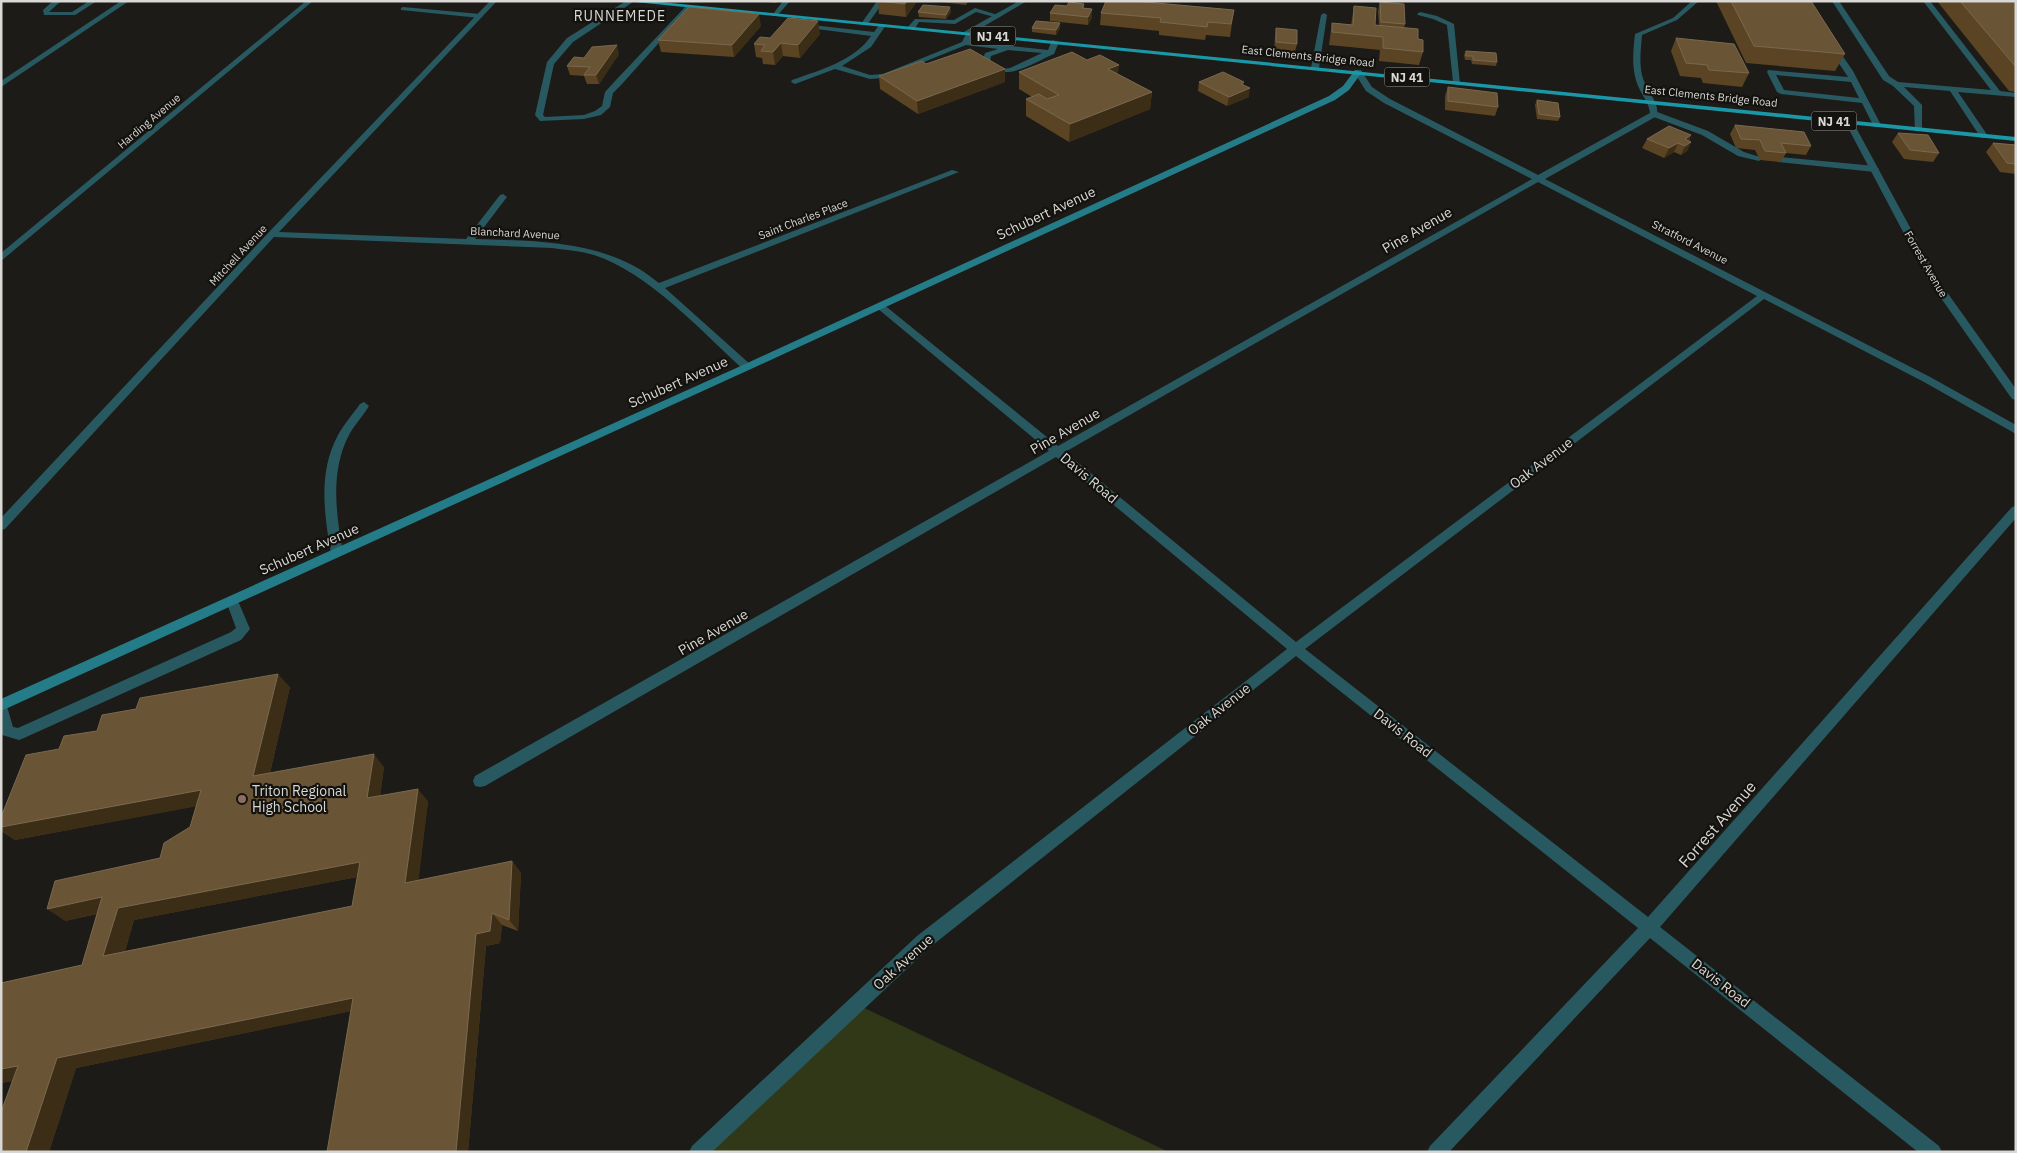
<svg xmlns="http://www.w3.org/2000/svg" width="2017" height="1153" font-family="'IBM Plex Sans',sans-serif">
<rect width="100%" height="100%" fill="#1c1b17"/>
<!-- green -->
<path fill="#313817" d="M 860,1006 L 1169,1152 L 699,1152 Z"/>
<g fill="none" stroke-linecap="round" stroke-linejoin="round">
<!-- lane -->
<path fill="#285961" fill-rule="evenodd" d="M 53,1 L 61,1 L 49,12 L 72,12 L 89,1 L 97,1 L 75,15 L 44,15 L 43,10 Z
M 626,1 L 633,2 L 573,42 L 554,64 L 543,115 L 545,117 L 584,115 L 595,111 L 602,106 L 605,92 L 616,80 L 622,80 L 622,84 L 613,93 L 610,107 L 601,115 L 584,119 L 540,121 L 535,115 L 547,62 L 567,38 Z
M 783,1 L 790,1 L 777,16 L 773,16 L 773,14 Z
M 877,1 L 884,1 L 867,25 L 863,25 L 861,24 Z
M 1832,1 L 1839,1 L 1889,76 L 1898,82 L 1991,90 L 1923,1 L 1930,1 L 2000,91 L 2016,93 L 2016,97 L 1958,92 L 1988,136 L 1984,138 L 1981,138 L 1950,91 L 1904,87 L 1922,105 L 1922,129 L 1915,131 L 1914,106 L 1893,86 L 1883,80 Z
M 403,7 L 480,14 L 483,16 L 480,18 L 401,10 L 401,8 Z
M 975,8 L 1001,16 L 998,18 L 976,12 L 955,24 L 919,22 L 914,30 L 907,28 L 915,19 L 954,20 Z
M 1420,12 L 1437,16 L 1454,24 L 1460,84 L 1453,82 L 1447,25 L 1433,19 L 1418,15 L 1417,14 Z
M 1324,13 L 1327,15 L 1319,68 L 1315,70 L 1311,68 L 1321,15 Z
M 803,24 L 874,32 L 880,24 L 884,24 L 886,25 L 871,47 L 842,66 L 870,75 L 883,74 L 962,42 L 967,32 L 970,32 L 974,34 L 970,41 L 1005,45 L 1009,36 L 1012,36 L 1016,38 L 1012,46 L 1048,50 L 1052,40 L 1059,42 L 1054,54 C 1030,64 1005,84 982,63 L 985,53 L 998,49 L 966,45 L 884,78 L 870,79 L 835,69 L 795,84 L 791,82 L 792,80 C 820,70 854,61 871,36 L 801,27 L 801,25 ZM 1008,50 L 1042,53 L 1010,68 L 1001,69 L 990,62 L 991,56 Z
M 1829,45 L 1835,45 L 1853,71 L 1881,125 L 1880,127 L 1874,127 L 1862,103 L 1781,94 L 1777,92 L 1767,72 L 1768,70 L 1848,77 L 1828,47 ZM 1776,75 L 1851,82 L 1859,98 L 1784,90 Z
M 1651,112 L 1657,112 L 1708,131 L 1744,152 L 1763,158 L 1759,161 L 1738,156 L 1702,135 L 1651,116 Z
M 1780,157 L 1875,166 L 1879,169 L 1875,172 L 1777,162 L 1777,158 Z
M 232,596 L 237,598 L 238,601 L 250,629 L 241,640 L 24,738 L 19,740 L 2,735 L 1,701 L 6,703 L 13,727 L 18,728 L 231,632 L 236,628 L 226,601 L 227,598 Z"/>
<!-- street -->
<path fill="#285961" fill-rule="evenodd" d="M 121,1 L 129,1 L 1,87 L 1,81 Z
M 306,1 L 313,1 L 1,261 L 1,253 Z
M 490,1 L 497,1 L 279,232 L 466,239 L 500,195 L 503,194 L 507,197 L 475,239 C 529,241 585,240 634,266 C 642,270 651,277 659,283 L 952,170 L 959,172 L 665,288 L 751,365 L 751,369 L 743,369 C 701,331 649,273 594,255 C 581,251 566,250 552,248 L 274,237 L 5,529 L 1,530 L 1,518 L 269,232 Z
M 1019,1 L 1027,1 L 969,35 L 962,33 Z
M 1692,1 L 1699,1 L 1677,20 L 1642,35 C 1641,48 1639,62 1642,75 C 1645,89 1660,102 1657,116 L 1545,179 L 1932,378 L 2016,425 L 2016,434 L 1924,382 L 1764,299 L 1305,649 L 1648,917 L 2012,507 L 2016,506 L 2016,518 L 1660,927 L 1939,1146 L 1942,1152 L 1918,1152 L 1650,938 L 1449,1152 L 1427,1152 L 1430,1146 L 1638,928 L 1296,656 L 929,948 L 712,1152 L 689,1152 L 692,1146 L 917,936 L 1287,649 L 1056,457 L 485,786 L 480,787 L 475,786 L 473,781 L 475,776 L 1049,451 L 877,308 L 877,304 L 883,304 L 1058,446 L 1532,179 L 1384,103 L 1366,91 L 1354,72 L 1355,70 L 1361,70 L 1372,87 L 1390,99 L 1538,175 L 1650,113 C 1649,103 1643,97 1639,88 C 1631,71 1633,52 1635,34 L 1673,18 ZM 1538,182 L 1757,296 L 1296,642 L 1065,452 Z
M 686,6 L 691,7 L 622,84 L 616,84 L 616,80 Z
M 1846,120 L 1853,122 L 1939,281 L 2016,389 L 2016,400 L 2012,399 L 1929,281 L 1845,122 Z
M 364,402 L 369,406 C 363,416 355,424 349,435 C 330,471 336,514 343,553 L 337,558 L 331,553 C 324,514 318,472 338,435 C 344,424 353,414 360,404 Z"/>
<!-- secondary -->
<path fill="#257c89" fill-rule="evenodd" d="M 1355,70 L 1362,72 L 1349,90 L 1335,100 L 751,369 L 1,711 L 1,699 L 743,365 L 1329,96 L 1343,86 Z"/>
<!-- primary -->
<path fill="#1a98a8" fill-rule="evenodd" d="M 625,1 L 651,1 L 2016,137 L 2016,141 Z"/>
</g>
<!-- wall -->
<path fill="#5b4423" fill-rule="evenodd" d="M 760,1 L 777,1 L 776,3 Z
M 917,1 L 906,17 L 879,14 L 878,2 Z
M 933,1 L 968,1 L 966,5 Z
M 1716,1 L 1811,1 L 1845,54 L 1835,71 L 1746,63 Z
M 1937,1 L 2016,1 L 2016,92 L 2009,91 Z
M 1380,2 L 1405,24 L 1404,28 L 1418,39 L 1423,52 L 1419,65 L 1379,61 L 1380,50 L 1329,45 L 1332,23 L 1351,25 L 1352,19 L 1354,6 L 1375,25 L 1379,25 L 1378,11 Z
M 1084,4 L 1084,8 L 1092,17 L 1088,25 L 1050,21 L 1050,13 L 1067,6 Z
M 950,7 L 951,12 L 946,19 L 919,17 L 918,12 Z
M 1234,10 L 1230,37 L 1206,35 L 1205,40 L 1159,35 L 1159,31 L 1100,25 L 1101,13 Z
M 1060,23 L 1060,28 L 1056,35 L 1032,32 L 1032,28 Z
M 761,26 L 734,57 L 661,52 L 658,40 Z
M 1276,28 L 1297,44 L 1295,52 L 1274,51 L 1275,37 Z
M 820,34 L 800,58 L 783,56 L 775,65 L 763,64 L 762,58 L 756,57 L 754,44 L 770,38 Z
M 1676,38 L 1749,73 L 1742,87 L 1703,83 L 1701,78 L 1680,76 L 1671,51 Z
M 1466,51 L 1497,62 L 1496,66 L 1472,64 L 1471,60 L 1465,60 L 1464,55 Z
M 619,54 L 599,84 L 587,84 L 584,76 L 570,75 L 567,66 L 584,58 Z
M 1087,60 L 1118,74 L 1152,92 L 1150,109 L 1069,142 L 1026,116 L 1026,99 L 1032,97 L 1019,89 L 1019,72 Z
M 926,64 L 1005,69 L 1005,82 L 918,114 L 880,89 L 879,76 Z
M 1199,82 L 1244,82 L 1244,85 L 1249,97 L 1227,106 L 1198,91 Z
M 1448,87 L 1498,107 L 1495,116 L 1445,110 L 1445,96 Z
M 1537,100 L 1560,117 L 1558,121 L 1537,119 L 1535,105 Z
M 1735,125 L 1811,146 L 1806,155 L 1786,153 L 1781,162 L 1760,160 L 1755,150 L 1736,148 L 1730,134 Z
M 1898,133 L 1939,153 L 1933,162 L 1904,159 L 1892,142 Z
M 1691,135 L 1689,141 L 1691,142 L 1687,151 L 1681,155 L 1674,152 L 1664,158 L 1642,148 L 1647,139 Z
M 1993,143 L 2016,145 L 2016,174 L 2000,172 L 1986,152 Z
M 290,687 L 270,773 L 384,767 L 380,796 L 428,801 L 418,880 L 512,861 L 521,873 L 518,931 L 502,925 L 500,943 L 486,946 L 468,1152 L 327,1152 L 351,1011 L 76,1068 L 49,1152 L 1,1152 L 12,1081 L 1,1083 L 1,983 L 82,965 L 97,914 L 65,921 L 160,858 L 190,827 L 196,806 L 15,840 L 1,831 L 1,817 L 59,749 L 97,731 ZM 357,877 L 352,906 L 125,951 L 134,920 Z"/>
<!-- shaded-wall -->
<path fill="#3c2d16" d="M 907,1 L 917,1 L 906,17 L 905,4 Z
M 950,7 L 951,12 L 946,19 L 946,15 Z
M 1092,9 L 1092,17 L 1088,25 L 1088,17 Z
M 759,14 L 761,26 L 734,57 L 732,45 Z
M 818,21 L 820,34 L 800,58 L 798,45 Z
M 1060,23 L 1060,28 L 1056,35 L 1056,30 Z
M 781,43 L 783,56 L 775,65 L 773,52 Z
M 617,45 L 619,54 L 599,84 L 596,75 Z
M 1119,65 L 1117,82 L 1108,69 Z
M 1005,69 L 1005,82 L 918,114 L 917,101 Z
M 1244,82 L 1243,91 L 1250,88 L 1249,97 L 1227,106 L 1229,97 L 1241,84 Z
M 1152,92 L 1150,109 L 1069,142 L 1070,124 Z
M 1691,135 L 1687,144 L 1691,142 L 1687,151 L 1681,155 L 1685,146 L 1685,139 Z
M 1678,143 L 1674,152 L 1664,158 L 1669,148 Z
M 278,674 L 290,687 L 266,789 L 253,776 Z
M 374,754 L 384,767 L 378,811 L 367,798 Z
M 418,789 L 428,801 L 417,895 L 405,883 Z
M 201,790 L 214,803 L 15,840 L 1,831 L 1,827 Z
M 512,861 L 521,873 L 518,931 L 509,920 Z
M 360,862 L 372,874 L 134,920 L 120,967 L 103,956 L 117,909 L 65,921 L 47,909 L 102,897 Z
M 492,913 L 502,925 L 500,943 L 486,946 L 468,1152 L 456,1152 L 476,934 Z
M 353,998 L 366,1008 L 76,1068 L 49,1152 L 26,1152 L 57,1058 Z
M 18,1066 L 38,1075 L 1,1083 L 1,1069 Z"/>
<!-- building -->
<path fill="#695436" stroke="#7a694f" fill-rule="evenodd" d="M 878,1 L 907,1 L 905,4 Z
M 1106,1 L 1134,1 L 1234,10 L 1231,24 L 1208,22 L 1207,27 L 1160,22 L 1161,18 L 1101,13 Z
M 1731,1 L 1811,1 L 1845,54 L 1754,46 Z
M 1960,1 L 2016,1 L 2016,67 Z
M 1069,2 L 1084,4 L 1082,8 L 1092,9 L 1088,17 L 1050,13 L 1055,5 L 1067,6 Z
M 1380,2 L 1404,4 L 1405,24 L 1381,22 Z
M 923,5 L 950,7 L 946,15 L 918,12 Z
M 1354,6 L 1376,8 L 1375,25 L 1418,29 L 1418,39 L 1423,40 L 1423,52 L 1383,48 L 1383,37 L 1332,32 L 1332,23 L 1353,25 Z
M 689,7 L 759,14 L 732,45 L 658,40 Z
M 788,18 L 818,21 L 798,45 L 781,43 L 773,52 L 761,51 L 765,45 L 754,44 L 760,37 L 770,38 Z
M 1036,21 L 1060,23 L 1056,30 L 1032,28 Z
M 1276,28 L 1297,30 L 1297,44 L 1276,42 Z
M 1676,38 L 1734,44 L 1749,73 L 1709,70 L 1707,65 L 1686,63 Z
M 617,45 L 596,75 L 584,75 L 590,67 L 567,66 L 574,57 L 584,58 L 592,47 Z
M 970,49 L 1005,69 L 917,101 L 879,76 L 922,61 L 926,64 Z
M 1466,51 L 1496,53 L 1497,62 L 1473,60 L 1473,56 L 1466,56 Z
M 1072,52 L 1087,60 L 1100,55 L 1119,65 L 1108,69 L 1152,92 L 1070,124 L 1026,99 L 1039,94 L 1047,99 L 1059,95 L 1019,72 Z
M 1223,72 L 1244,82 L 1241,84 L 1250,88 L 1229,97 L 1199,82 Z
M 1448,87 L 1497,93 L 1498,107 L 1448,101 Z
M 1537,100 L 1558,103 L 1560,117 L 1539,114 Z
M 1735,125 L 1804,132 L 1811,146 L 1781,143 L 1786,153 L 1765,151 L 1760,140 L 1741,139 Z
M 1669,126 L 1691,135 L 1685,139 L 1691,142 L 1685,146 L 1678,143 L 1669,148 L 1647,139 Z
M 1898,133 L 1928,135 L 1939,153 L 1910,150 Z
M 1993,143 L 2016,145 L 2016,164 L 2007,163 Z
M 278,674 L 253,776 L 374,754 L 367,798 L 418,789 L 405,883 L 512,861 L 509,920 L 492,913 L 490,931 L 476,934 L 456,1152 L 327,1152 L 353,998 L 57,1058 L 26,1152 L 1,1152 L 1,1112 L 18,1066 L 1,1069 L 1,983 L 82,965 L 102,897 L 47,909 L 55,881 L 160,858 L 164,843 L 190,827 L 201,790 L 1,827 L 1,817 L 26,755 L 59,749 L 64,736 L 97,731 L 102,715 L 136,709 L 140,698 ZM 360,862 L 352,906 L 103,956 L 118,908 Z"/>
<!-- markers -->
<circle fill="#8d6e63" stroke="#13120e" stroke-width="2" cx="242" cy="799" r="5"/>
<g text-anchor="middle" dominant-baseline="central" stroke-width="4.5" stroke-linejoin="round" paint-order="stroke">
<!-- far-street labels -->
<g font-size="11" fill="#d9d8d5" stroke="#13120e">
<text transform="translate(1308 56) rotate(6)">East Clements Bridge Road</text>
<text transform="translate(1711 96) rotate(6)">East Clements Bridge Road</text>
<text transform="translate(149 121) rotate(-40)">Harding Avenue</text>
<text transform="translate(803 219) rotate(-21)">Saint Charles Place</text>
<text transform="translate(515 233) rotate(3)">Blanchard Avenue</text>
<text transform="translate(1690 242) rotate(27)">Stratford Avenue</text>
<text transform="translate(238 255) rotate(-47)">Mitchell Avenue</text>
<text transform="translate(1926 264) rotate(60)">Forrest Avenue</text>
</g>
<!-- shield labels -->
<g fill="#13120e" stroke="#9e9d99" stroke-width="1">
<rect x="970.5" y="26.5" width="45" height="19" rx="4"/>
<rect x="1384.5" y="67.5" width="45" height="19" rx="4"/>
<rect x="1811.5" y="111.5" width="45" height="19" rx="4"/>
</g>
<g font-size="12" font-weight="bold" fill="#d9d8d5">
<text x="993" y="36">NJ 41</text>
<text x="1407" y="77">NJ 41</text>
<text x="1834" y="121">NJ 41</text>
</g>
<!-- far-quarter labels -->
<g font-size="14" letter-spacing="1" fill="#d9d8d5" stroke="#13120e">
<text x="620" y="16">RUNNEMEDE</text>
</g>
<!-- street labels -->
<g font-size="14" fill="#d9d8d5" stroke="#13120e">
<text transform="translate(1046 213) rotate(-25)">Schubert Avenue</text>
<text transform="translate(1417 230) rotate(-30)">Pine Avenue</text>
<text transform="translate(678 382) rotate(-24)">Schubert Avenue</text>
<text transform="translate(1065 431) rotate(-30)">Pine Avenue</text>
<text transform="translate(1541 463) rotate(-37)">Oak Avenue</text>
<text transform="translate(1089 478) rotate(40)">Davis Road</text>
<text transform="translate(309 549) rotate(-24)">Schubert Avenue</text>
<text transform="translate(713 632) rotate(-30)">Pine Avenue</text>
<text transform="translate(1219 709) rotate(-38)">Oak Avenue</text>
<text transform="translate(1403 733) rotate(38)">Davis Road</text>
<text transform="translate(903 962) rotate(-42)">Oak Avenue</text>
<text transform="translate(1721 983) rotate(38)">Davis Road</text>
</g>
<!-- poi labels -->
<g font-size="14" fill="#d9d8d5" stroke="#13120e" text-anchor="start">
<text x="252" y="791">Triton Regional<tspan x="252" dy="16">High School</tspan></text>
</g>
<!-- near-street labels -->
<g font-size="16" fill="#d9d8d5" stroke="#13120e">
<text transform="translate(1717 824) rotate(-49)">Forrest Avenue</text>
</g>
</g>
<!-- border -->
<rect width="2017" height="1153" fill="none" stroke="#d9d8d5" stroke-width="5"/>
</svg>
